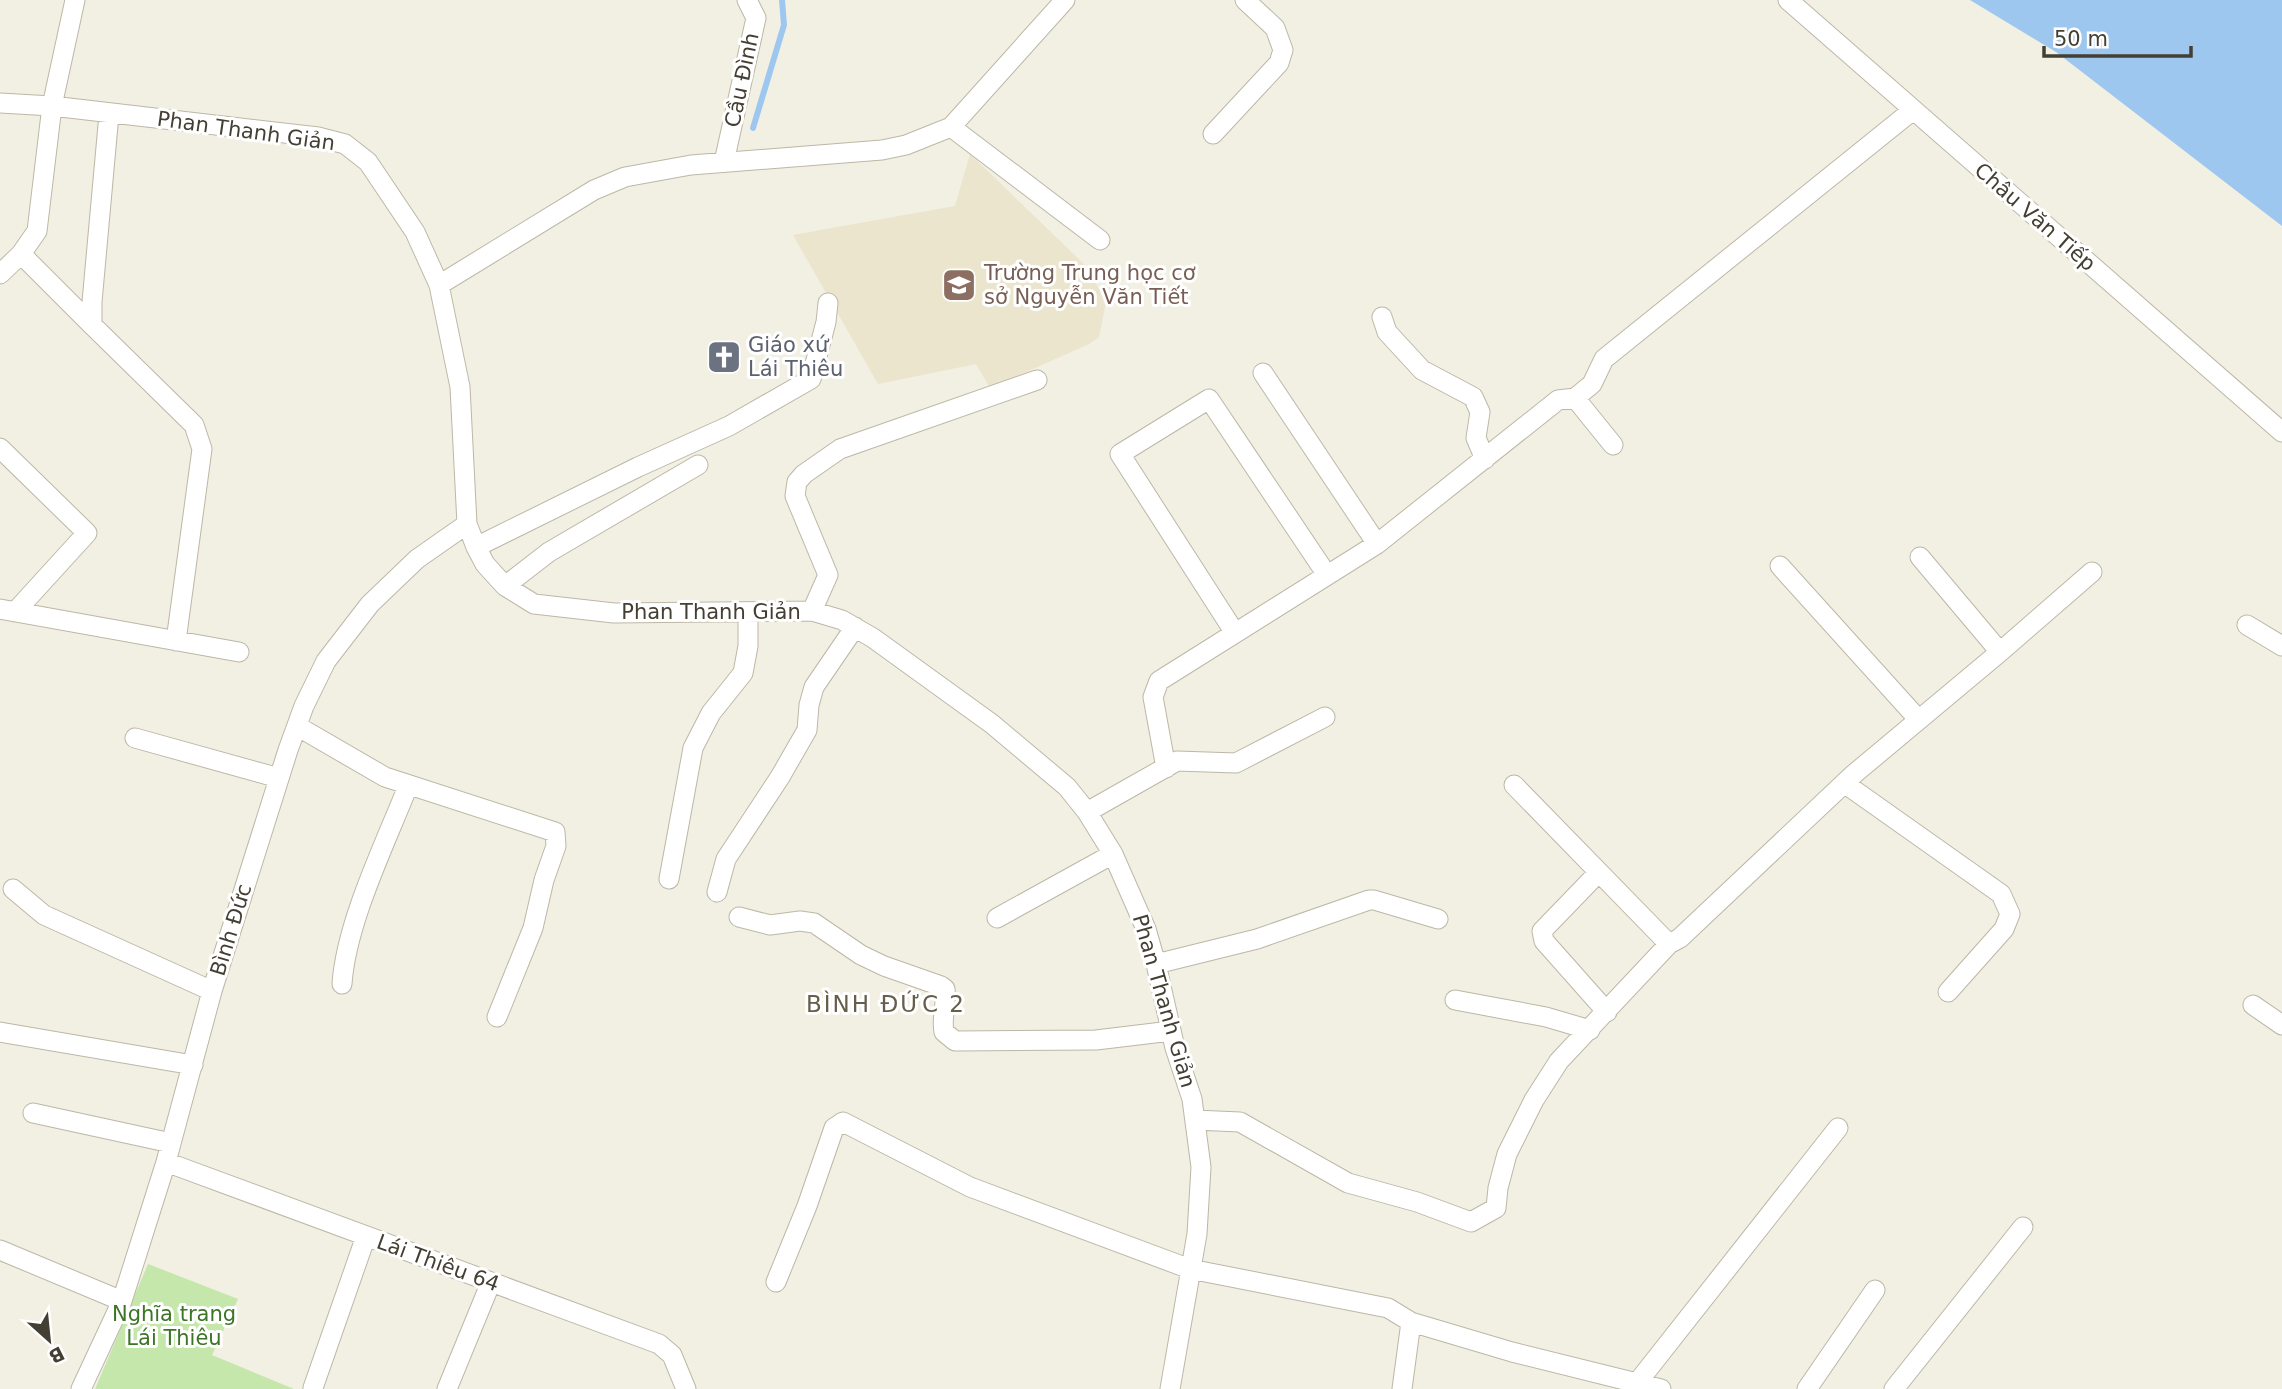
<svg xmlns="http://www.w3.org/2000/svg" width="2282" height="1389" font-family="'DejaVu Sans',sans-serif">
<rect width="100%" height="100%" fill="#f2efe3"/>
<!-- education -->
<path fill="#ebe5cd" d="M 970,154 L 1087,267 L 1106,302 L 1099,337 L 1089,344 L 990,388 L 976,364 L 878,384 L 793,235 L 955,206 Z"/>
<!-- green -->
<path fill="#c6e7ab" d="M 148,1264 L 238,1299 L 212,1355 L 294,1389 L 95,1389 Z"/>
<!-- water -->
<path fill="#9ec7f0" d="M 1970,0 L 2282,0 L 2282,226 L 2056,52 Z"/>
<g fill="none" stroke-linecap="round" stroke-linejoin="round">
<!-- stream -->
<path stroke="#9ec7f0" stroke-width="6" d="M 753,128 L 784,25 L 782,0"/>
<!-- minor casing -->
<g stroke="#bdb7a6" stroke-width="21">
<path id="minor" d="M 1788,0 L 2282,432
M 0,103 L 52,106 L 318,137 L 345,144 L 368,162 L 415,232 L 439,285 L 460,387 L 467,524 L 476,547 L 485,564 L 505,586 L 534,604 L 614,613 L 812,611 L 842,620 L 873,638 L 992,724 L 1067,787 L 1087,812 L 1113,854 L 1146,929 L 1156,964 L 1175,1048 L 1192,1099 L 1201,1167 L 1197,1234 L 1170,1389
M 109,114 L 92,302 L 92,325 L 194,425 L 202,449 L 176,641
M 951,127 L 1100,240
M 1213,134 L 1279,63 L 1283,50 L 1275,28 L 1245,0
M 724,162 L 756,18 L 747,0
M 21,254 L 92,325
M 0,274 L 21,254 L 37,231 L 52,106 L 75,0
M 439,285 L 594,190 L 625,177 L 691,165 L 882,150 L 906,145 L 951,127 L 1065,0
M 1382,317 L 1387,332 L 1422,370 L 1473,397 L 1480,412 L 1476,438 L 1485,459
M 1263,373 L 1377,544
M 1575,398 L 1592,384 L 1604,359 L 1913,110
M 0,448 L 87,533 L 15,612
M 476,547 L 638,467 L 729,426 L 811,379 L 826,322 L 828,303
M 1920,557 L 2000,652
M 1780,566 L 1919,720
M 505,586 L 549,552 L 698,465
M 0,609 L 239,652
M 812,611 L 828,575 L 795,496 L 797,482 L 804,474 L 840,449 L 1037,380
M 2247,625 L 2282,646
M 1235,633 L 1120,454 L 1209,399 L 1327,575
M 297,726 L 385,777 L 555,832 L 556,846 L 544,880 L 533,928 L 497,1017
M 135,738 L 279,778
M 1166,768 L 1153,697 L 1159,681 L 1377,544 L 1558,400 L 1575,398 L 1613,445
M 1844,783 L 2001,894 L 2010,914 L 2004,929 L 1948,992
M 1514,785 L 1669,944
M 1087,812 L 1177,761 L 1236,763 L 1325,717
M 1599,872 L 1542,931 L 1544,941 L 1607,1012
M 669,879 L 693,748 L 711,713 L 743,673 L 748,646 L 748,612
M 13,889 L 44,915 L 212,991
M 717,892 L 726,859 L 780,777 L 807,730 L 809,705 L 814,687 L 855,627
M 739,917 L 770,925 L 800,921 L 814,923 L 861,955 L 884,966 L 941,986 L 945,989 C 947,1004 941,1018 944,1032 L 955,1041 L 1096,1040 L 1171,1031
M 997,918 L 1113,854
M 1156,964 L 1257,939 L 1369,900 L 1374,900 L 1438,919
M 342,984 C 346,923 385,844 408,786
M 1455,1000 L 1546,1017 L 1590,1030
M 2253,1005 L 2282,1025
M 0,1032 L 193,1065
M 33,1113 L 171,1143
M 1195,1120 L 1240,1122 L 1348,1183 L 1417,1202 L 1471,1222 L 1496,1208 L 1498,1188 L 1507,1154 L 1534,1100 L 1559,1061 L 1669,944 L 1680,938 L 1854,774 L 2000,652 L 2092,572
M 166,1162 L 659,1344 L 672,1355 L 686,1389
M 0,1250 L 122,1301
M 776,1282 L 807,1206 L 834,1128 L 843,1122 L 970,1187 L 1190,1269 L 1388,1308 L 1411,1322 L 1512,1352 L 1661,1389
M 1637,1383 L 1838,1128
M 313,1388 L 366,1236
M 81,1389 L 122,1301 L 166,1162 L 212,991 L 288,750 L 304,706 L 326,661 L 370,604 L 417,559 L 467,524
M 447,1389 L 491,1282
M 1402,1389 L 1411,1322
M 1807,1389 L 1875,1290
M 1894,1389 L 2023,1227"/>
</g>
<!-- minor -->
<use href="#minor" stroke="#fff" stroke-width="19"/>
</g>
<!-- icons -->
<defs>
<g id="school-square" transform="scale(1.75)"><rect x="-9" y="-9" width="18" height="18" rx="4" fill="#8d6e63" stroke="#fff"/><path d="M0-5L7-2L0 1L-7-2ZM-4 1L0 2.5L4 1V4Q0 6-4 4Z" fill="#fff"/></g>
<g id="church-square" transform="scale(1.75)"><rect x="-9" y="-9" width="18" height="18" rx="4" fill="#6b7280" stroke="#fff"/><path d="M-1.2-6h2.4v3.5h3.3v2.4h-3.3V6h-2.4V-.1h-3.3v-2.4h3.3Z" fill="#fff"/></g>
</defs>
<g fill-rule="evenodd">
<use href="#school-square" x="959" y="285"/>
<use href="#church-square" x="724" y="357"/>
</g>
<g text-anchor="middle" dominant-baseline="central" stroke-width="6" stroke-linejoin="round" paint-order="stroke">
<!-- street labels -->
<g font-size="21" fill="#443f33" stroke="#fff">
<text transform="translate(742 80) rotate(-78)">Cầu Đình</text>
<text transform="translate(246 131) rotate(8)">Phan Thanh Giản</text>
<text transform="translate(2035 217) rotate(41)">Châu Văn Tiếp</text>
<text x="711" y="612">Phan Thanh Giản</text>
<text transform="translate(231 930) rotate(-73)">Bình Đức</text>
<text transform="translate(1164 1001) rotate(74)">Phan Thanh Giản</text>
<text transform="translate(438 1263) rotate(20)">Lái Thiêu 64</text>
</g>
<!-- education labels -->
<g font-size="21" fill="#785e54" stroke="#fff" text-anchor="start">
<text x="984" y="273">Trường Trung học cơ<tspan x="984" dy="24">sở Nguyễn Văn Tiết</tspan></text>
</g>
<!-- worship labels -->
<g font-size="21" fill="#5b616d" stroke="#fff" text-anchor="start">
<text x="748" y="345">Giáo xứ<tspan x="748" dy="24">Lái Thiêu</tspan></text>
</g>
<!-- park labels -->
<g font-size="21" fill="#3d7527" stroke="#fff">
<text x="174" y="1314">Nghĩa trang<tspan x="174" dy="24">Lái Thiêu</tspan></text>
</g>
<!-- neighbourhood labels -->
<g font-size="23" letter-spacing="2" fill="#665e4b" stroke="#fff">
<text x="886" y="1004">BÌNH ĐỨC 2</text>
</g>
</g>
<!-- north arrow -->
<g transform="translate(49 1340) rotate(153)" stroke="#ffffff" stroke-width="5" paint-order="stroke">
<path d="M0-5L12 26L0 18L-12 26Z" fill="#443f33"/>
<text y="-10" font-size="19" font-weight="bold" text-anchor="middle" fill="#443f33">B</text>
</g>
<!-- scale -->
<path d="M2044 46v10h147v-10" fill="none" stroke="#443f33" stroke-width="3.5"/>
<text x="2054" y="46" font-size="21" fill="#443f33" stroke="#ffffff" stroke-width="5" paint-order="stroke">50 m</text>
</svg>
